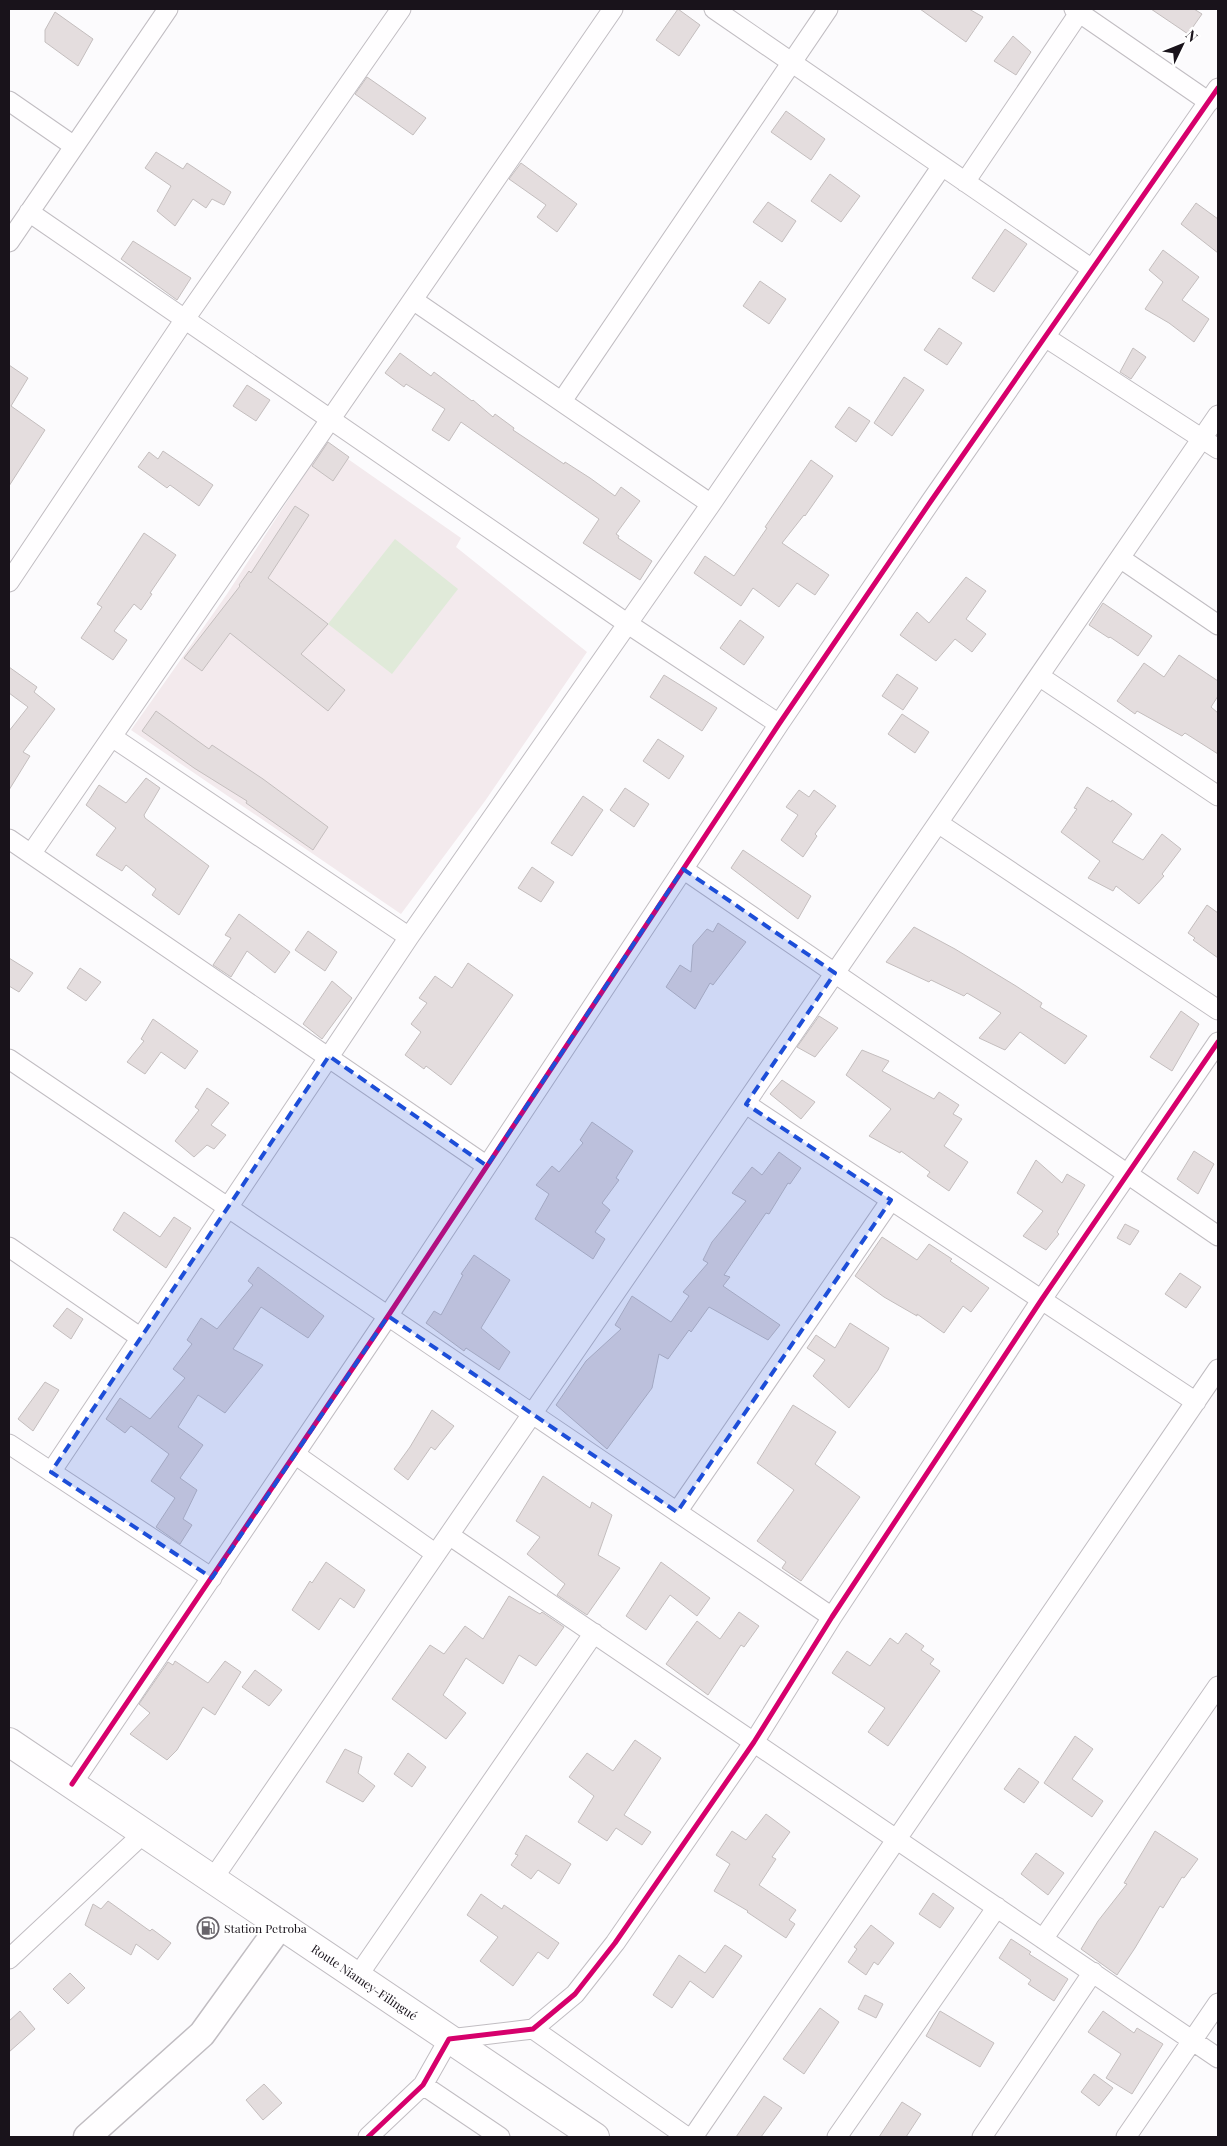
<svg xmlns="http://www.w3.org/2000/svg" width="1227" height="2146" font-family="'Playfair Display',serif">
<rect width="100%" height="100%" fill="#fcfbfd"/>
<!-- education -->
<path fill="#f3eaed" d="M 325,443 L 461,538 L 456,547 L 587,652 L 485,801 L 401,914 L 131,730 L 227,594 Z"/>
<!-- green -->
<path fill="#e0ead9" d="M 395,539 L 458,589 L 392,674 L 328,624 Z"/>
<!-- building -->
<path fill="#e4ddde" stroke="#c4bebe" d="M 678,9 L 700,25 L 679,56 L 656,40 Z
M 920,9 L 969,9 L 983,17 L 966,42 Z
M 1151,9 L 1194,9 L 1202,14 L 1188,34 Z
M 55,12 L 93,39 L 78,66 L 45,42 L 45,30 Z
M 1013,36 L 1031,52 L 1016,75 L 994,61 Z
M 367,77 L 426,118 L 413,135 L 355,94 Z
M 786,111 L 825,139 L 811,160 L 771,132 Z
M 156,152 L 183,169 L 187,163 L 231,192 L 224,205 L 212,199 L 206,208 L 193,199 L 175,226 L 157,211 L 171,186 L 145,168 Z
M 521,163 L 577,204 L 557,232 L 537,217 L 546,205 L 509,179 Z
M 830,174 L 860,196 L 841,222 L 811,201 Z
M 768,202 L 796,221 L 782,242 L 753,222 Z
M 1196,203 L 1218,219 L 1218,253 L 1181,224 Z
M 1005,229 L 1027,244 L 994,292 L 972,278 Z
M 133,241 L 191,278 L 177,300 L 121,259 Z
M 1163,250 L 1199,277 L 1182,300 L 1209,319 L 1194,342 L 1169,323 L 1145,309 L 1163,282 L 1149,270 Z
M 760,281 L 786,299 L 769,324 L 743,306 Z
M 939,328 L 962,343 L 947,365 L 924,350 Z
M 1133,348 L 1146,357 L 1131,379 L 1120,372 Z
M 400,353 L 431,376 L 434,372 L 472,401 L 473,400 L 493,417 L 495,414 L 514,428 L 513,430 L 564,464 L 565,462 L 590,478 L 615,496 L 621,487 L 640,501 L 616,534 L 619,536 L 618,538 L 652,561 L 640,580 L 583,543 L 599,519 L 461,422 L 449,441 L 432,430 L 445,409 L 406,384 L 404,387 L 385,373 Z
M 9,365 L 28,378 L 11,406 L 45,430 L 9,486 Z
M 904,377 L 924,390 L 892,436 L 874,423 Z
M 247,385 L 270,400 L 256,421 L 233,406 Z
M 849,407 L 870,421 L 856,442 L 835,427 Z
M 328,442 L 349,457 L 333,481 L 312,466 Z
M 163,451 L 213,485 L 199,506 L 170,485 L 167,488 L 138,467 L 149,452 L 158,459 Z
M 811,460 L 833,476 L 805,516 L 804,515 L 782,543 L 829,575 L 815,595 L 797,583 L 779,607 L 753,588 L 741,606 L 694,573 L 705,556 L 734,576 L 767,528 L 765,527 Z
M 295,506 L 309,515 L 268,578 L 328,624 L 301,654 L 345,690 L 328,711 L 230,633 L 202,671 L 184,658 L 240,586 L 239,585 L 249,571 L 251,573 Z
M 144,533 L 176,555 L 150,593 L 152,594 L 141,610 L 134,604 L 114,631 L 127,640 L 113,660 L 81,638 L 102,607 L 97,604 Z
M 966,577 L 986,591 L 966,619 L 986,634 L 972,652 L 955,639 L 936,661 L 900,635 L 917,612 L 929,623 Z
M 1103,603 L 1152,636 L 1138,656 L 1110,637 L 1109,638 L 1089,625 Z
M 740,620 L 764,637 L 744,665 L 720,648 Z
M 1179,655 L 1218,681 L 1218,696 L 1211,707 L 1218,713 L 1218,754 L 1185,733 L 1182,736 L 1137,711 L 1135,714 L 1117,701 L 1144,663 L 1164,677 Z
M 9,667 L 37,687 L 34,692 L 55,709 L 23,752 L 30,756 L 9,790 L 9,731 L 28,707 L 9,693 Z
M 897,674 L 918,688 L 903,710 L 882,696 Z
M 664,675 L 717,708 L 702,731 L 650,697 Z
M 156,711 L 209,749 L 212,745 L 263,779 L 328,827 L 313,850 L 246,803 L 247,801 L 194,768 L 142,731 Z
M 902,714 L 929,732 L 915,753 L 888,734 Z
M 658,739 L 684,756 L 669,779 L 643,761 Z
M 146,778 L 160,788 L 144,815 L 145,818 L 209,866 L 179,915 L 152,895 L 156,889 L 126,865 L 122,871 L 96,855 L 116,828 L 86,805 L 99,785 L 126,803 Z
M 1087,787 L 1111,802 L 1112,800 L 1132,814 L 1112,842 L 1143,860 L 1162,834 L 1181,849 L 1162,874 L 1164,876 L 1139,904 L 1116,886 L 1113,891 L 1088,878 L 1100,861 L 1061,832 L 1077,809 L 1074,808 Z
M 625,788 L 649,804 L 634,827 L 610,810 Z
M 799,790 L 809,797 L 814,790 L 836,806 L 815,834 L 817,836 L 803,857 L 781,840 L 798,815 L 786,807 Z
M 583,796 L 603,810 L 572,856 L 551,843 Z
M 743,850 L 811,896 L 798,919 L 731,868 Z
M 532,867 L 554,882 L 541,902 L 518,888 Z
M 1207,905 L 1218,913 L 1218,958 L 1193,940 L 1195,938 L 1188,933 Z
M 239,914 L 290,952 L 275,973 L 247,951 L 231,977 L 213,965 L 231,938 L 225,935 Z
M 718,923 L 746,942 L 713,985 L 710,983 L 695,1009 L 666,987 L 680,965 L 691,972 L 693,945 L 707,929 L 713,932 Z
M 914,927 L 955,949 L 1016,986 L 1042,1003 L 1040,1007 L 1087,1036 L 1065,1064 L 1020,1032 L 1005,1050 L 979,1038 L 1001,1013 L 967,993 L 964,996 L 931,980 L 929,982 L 886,962 Z
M 308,931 L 337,952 L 325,971 L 295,950 Z
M 9,958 L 33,973 L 19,992 L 9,986 Z
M 468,963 L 513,995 L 451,1085 L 426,1066 L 424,1069 L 405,1055 L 421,1032 L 411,1024 L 427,1003 L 419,998 L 435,976 L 452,988 Z
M 80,968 L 101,982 L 86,1001 L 67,988 Z
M 332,981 L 352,998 L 322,1039 L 303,1024 Z
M 1181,1011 L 1199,1024 L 1172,1071 L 1150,1057 Z
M 819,1016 L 838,1028 L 815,1057 L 797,1047 Z
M 153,1019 L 198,1051 L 185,1069 L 161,1052 L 145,1074 L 127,1062 L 144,1041 L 141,1039 Z
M 862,1050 L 889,1061 L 882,1071 L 934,1099 L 939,1092 L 959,1105 L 953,1114 L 962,1119 L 944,1146 L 968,1162 L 949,1191 L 927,1176 L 930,1172 L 901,1151 L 900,1153 L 869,1136 L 891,1109 L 846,1075 Z
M 782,1080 L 815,1102 L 801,1119 L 770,1094 Z
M 207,1088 L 229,1103 L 211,1125 L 226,1135 L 214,1149 L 207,1145 L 194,1157 L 175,1141 L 199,1110 L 195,1107 Z
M 592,1122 L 633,1151 L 616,1178 L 619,1180 L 602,1203 L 610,1210 L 595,1232 L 605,1239 L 593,1259 L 535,1219 L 549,1194 L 536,1185 L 552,1166 L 559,1172 L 583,1143 L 580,1140 Z
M 1194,1151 L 1214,1164 L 1198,1194 L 1177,1179 Z
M 779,1152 L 801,1168 L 790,1184 L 788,1183 L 769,1214 L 766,1213 L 724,1275 L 730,1277 L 723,1286 L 780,1325 L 768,1340 L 709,1307 L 691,1332 L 689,1330 L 668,1359 L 659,1354 L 652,1388 L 607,1449 L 556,1405 L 586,1361 L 621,1329 L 615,1325 L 632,1296 L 671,1322 L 689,1296 L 683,1292 L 708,1263 L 703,1260 L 712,1242 L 746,1201 L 732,1193 L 752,1167 L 762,1175 Z
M 1036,1160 L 1062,1183 L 1067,1174 L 1085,1185 L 1057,1232 L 1059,1234 L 1046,1250 L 1023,1236 L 1043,1211 L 1017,1193 Z
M 124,1212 L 160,1237 L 174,1217 L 191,1228 L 166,1268 L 113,1230 Z
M 1125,1224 L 1139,1231 L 1130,1245 L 1117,1238 Z
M 882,1237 L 917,1260 L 929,1244 L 952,1259 L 950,1261 L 989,1288 L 971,1312 L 963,1306 L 944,1333 L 917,1314 L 917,1316 L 884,1297 L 855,1276 Z
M 474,1255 L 510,1280 L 481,1328 L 510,1352 L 499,1370 L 466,1348 L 464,1351 L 426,1323 L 434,1311 L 441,1315 L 463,1275 L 461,1274 Z
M 258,1267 L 324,1316 L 308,1338 L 261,1307 L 233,1349 L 263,1365 L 225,1413 L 198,1395 L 178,1427 L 203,1445 L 180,1478 L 197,1490 L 183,1519 L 192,1525 L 180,1544 L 156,1527 L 175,1498 L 151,1481 L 169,1454 L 131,1426 L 125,1433 L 106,1419 L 120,1398 L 150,1419 L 185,1378 L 173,1369 L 192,1344 L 187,1340 L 201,1318 L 217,1329 L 253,1285 L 248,1281 Z
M 1180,1273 L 1201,1287 L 1186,1308 L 1165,1294 Z
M 67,1308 L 83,1319 L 71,1339 L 53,1326 Z
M 850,1323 L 889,1348 L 878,1370 L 849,1408 L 813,1376 L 825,1360 L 807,1348 L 816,1335 L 835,1348 Z
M 45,1382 L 59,1390 L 33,1431 L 18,1419 Z
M 793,1405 L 836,1432 L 815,1464 L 860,1497 L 801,1581 L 782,1568 L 786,1562 L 757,1541 L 794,1490 L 757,1463 Z
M 432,1410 L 454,1426 L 435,1450 L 431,1447 L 408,1480 L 394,1469 L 410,1447 Z
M 543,1476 L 590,1508 L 592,1502 L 612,1515 L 598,1555 L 620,1568 L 587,1615 L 557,1595 L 565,1584 L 527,1554 L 540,1537 L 516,1521 Z
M 326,1562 L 365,1590 L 354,1608 L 340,1598 L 319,1630 L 292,1610 L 310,1581 L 312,1583 Z
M 661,1562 L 710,1598 L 697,1616 L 670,1595 L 646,1630 L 626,1616 Z
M 509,1596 L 540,1614 L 542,1612 L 564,1627 L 536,1666 L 519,1655 L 503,1684 L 466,1658 L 443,1695 L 466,1713 L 446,1739 L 392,1699 L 430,1645 L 444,1654 L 465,1626 L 483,1639 Z
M 739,1612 L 759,1626 L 744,1647 L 741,1645 L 708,1695 L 666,1664 L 697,1621 L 720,1639 Z
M 906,1633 L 924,1646 L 921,1650 L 934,1659 L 930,1664 L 940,1671 L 888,1746 L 868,1732 L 885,1708 L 832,1673 L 847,1651 L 870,1666 L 890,1638 L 898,1644 Z
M 175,1661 L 208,1683 L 225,1661 L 241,1672 L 215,1715 L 203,1707 L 177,1750 L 167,1760 L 130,1734 L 150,1713 L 139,1704 L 168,1662 L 173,1665 Z
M 255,1670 L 282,1690 L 269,1706 L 242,1687 Z
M 1075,1736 L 1093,1749 L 1072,1779 L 1103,1801 L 1092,1817 L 1044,1783 Z
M 635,1740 L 661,1758 L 624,1815 L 651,1832 L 642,1845 L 616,1828 L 607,1841 L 578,1822 L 594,1796 L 569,1777 L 587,1753 L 613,1771 Z
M 345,1749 L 362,1757 L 358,1773 L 375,1786 L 363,1802 L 326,1782 Z
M 408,1753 L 426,1767 L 412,1787 L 394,1774 Z
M 1019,1768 L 1039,1782 L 1024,1803 L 1004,1789 Z
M 766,1814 L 790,1832 L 772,1857 L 776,1859 L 759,1885 L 796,1910 L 789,1920 L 795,1924 L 786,1938 L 747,1912 L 748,1911 L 714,1891 L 730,1864 L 716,1855 L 732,1831 L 746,1840 Z
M 1155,1831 L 1198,1859 L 1184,1878 L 1182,1877 L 1163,1908 L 1160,1906 L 1135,1948 L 1117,1975 L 1081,1949 L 1098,1921 L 1127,1884 L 1124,1883 Z
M 526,1835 L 571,1864 L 559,1884 L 538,1870 L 531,1879 L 511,1865 L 518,1855 L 515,1854 Z
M 1036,1853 L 1064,1873 L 1048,1895 L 1021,1874 Z
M 933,1893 L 954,1908 L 940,1928 L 919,1914 Z
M 481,1894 L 502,1909 L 504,1905 L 559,1943 L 548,1959 L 538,1952 L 513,1986 L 480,1961 L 498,1937 L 467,1915 Z
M 108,1901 L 150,1931 L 152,1929 L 171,1943 L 158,1960 L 136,1944 L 131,1955 L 85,1925 L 93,1904 L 101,1909 Z
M 871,1925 L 894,1943 L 878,1965 L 874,1962 L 866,1975 L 848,1962 L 857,1949 L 854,1947 Z
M 1011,1939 L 1031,1952 L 1029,1954 L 1068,1979 L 1054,2001 L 1028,1984 L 1031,1980 L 999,1958 Z
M 725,1945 L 742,1956 L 713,1998 L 690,1981 L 672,2008 L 653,1995 L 679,1955 L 705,1973 Z
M 70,1973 L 85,1988 L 68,2004 L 53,1989 Z
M 865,1995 L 883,2004 L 876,2018 L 858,2009 Z
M 820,2008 L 839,2022 L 804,2074 L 783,2059 Z
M 20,2011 L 35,2029 L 9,2052 L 9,2021 Z
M 940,2011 L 994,2043 L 980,2067 L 926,2036 Z
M 1103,2011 L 1134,2033 L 1137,2028 L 1163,2044 L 1132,2094 L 1106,2078 L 1121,2054 L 1088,2032 Z
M 1094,2074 L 1113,2088 L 1099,2106 L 1081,2092 Z
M 264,2084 L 282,2103 L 263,2120 L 246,2100 Z
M 764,2096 L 782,2108 L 761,2137 L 736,2137 Z
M 902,2102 L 921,2114 L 906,2137 L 879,2137 Z"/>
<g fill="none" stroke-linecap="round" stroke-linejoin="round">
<!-- street casing -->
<g stroke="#c1bdc2" stroke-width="21">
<path id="street" d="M 714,9 L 1092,269
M 1074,9 L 1209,102
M 9,101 L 74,146
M 965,182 L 1079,13
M 29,212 L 628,624 L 779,724
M 9,242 L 168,9
M 413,300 L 711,504
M 1045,337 L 1218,449
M 562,401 L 828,9
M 1120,558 L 1218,625
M 9,582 L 185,319 L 401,9
M 1039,676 L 1218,796
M 112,737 L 409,937
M 938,823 L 1218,1010
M 9,839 L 487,1166
M 31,854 L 613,9
M 683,869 L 1218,1236
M 9,1059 L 832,1617
M 746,1104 L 1196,1402
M 9,1247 L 141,1338
M 9,1444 L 212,1578
M 296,1455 L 436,1554
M 51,1472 L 409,937 L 711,504 L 942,166
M 677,1512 L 891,1200
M 449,1535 L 1218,2058
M 72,1784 L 388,1316 L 779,724 L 931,501 L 1218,88
M 212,1880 L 1218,415
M 1043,1939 L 1218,1686
M 9,1959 L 144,1833
M 357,1977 L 594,1633
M 533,2029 L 687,2137
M 423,2085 L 500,2137
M 368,2137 L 423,2085 L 449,2039 L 533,2029 L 575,1994 L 615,1943 L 754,1742 L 832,1617 L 1042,1299 L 1218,1042
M 693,2137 L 1218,1369
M 837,2137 L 997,1907
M 982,2137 L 1093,1972
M 1126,2137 L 1218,2003"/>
</g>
<!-- secondary casing -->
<g stroke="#c1bdc2" stroke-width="29">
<path id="secondary" d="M 87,2137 L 202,2034 L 280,1926"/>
</g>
<!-- primary casing -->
<g stroke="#c1bdc2" stroke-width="30">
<g id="primary">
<path id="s1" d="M 9,1742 L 595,2137"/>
</g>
</g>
<!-- street -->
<use href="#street" stroke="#fffeff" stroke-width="19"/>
<!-- secondary -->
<use href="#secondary" stroke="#fffeff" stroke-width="26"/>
<!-- primary -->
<use href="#primary" stroke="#fffeff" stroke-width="28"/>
<!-- cycleway casing -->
<g stroke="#fff" stroke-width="8">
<path id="cycleway" d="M 72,1784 L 388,1316 L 779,724 L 931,501 L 1218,88
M 368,2137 L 423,2085 L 449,2039 L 533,2029 L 575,1994 L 615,1943 L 754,1742 L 832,1617 L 1042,1299 L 1218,1042"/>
</g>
<!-- cycleway -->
<use href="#cycleway" stroke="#d6006c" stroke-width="5"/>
</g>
<!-- marked area -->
<path fill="#1d4ed8" fill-opacity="0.2" stroke="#1d4ed8" stroke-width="4" stroke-dasharray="10 6" stroke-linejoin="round" d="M 683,869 L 835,973 L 746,1104 L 891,1200 L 677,1512 L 388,1316 L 212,1578 L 51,1472 L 329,1056 L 487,1166 Z"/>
<!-- icons -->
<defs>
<g id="fuel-ring" transform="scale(1.125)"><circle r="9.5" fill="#fff" stroke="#68646a" stroke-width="1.5"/><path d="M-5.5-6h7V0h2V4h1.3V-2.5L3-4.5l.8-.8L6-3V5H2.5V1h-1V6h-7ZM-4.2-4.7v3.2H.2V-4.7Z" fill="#68646a"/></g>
</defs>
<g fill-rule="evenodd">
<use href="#fuel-ring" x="208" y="1928"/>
</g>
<g text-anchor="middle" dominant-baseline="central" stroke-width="4.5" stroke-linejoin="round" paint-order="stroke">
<!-- poi labels -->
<g font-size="12" fill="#19131b" stroke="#fff" text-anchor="start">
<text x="224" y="1928">Station Petroba</text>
</g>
<!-- street labels -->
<g font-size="12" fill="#19131b" stroke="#fff">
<text stroke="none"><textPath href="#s1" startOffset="429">Route Niamey-Filingué</textPath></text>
</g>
</g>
<!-- border -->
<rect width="1227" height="2146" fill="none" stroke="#19131b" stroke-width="20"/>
<!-- north arrow -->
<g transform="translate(1182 45) rotate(47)" stroke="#ffffff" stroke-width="4" paint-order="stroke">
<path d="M0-4L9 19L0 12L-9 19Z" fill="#19131b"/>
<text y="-8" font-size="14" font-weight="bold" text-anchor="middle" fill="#19131b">N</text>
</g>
</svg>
